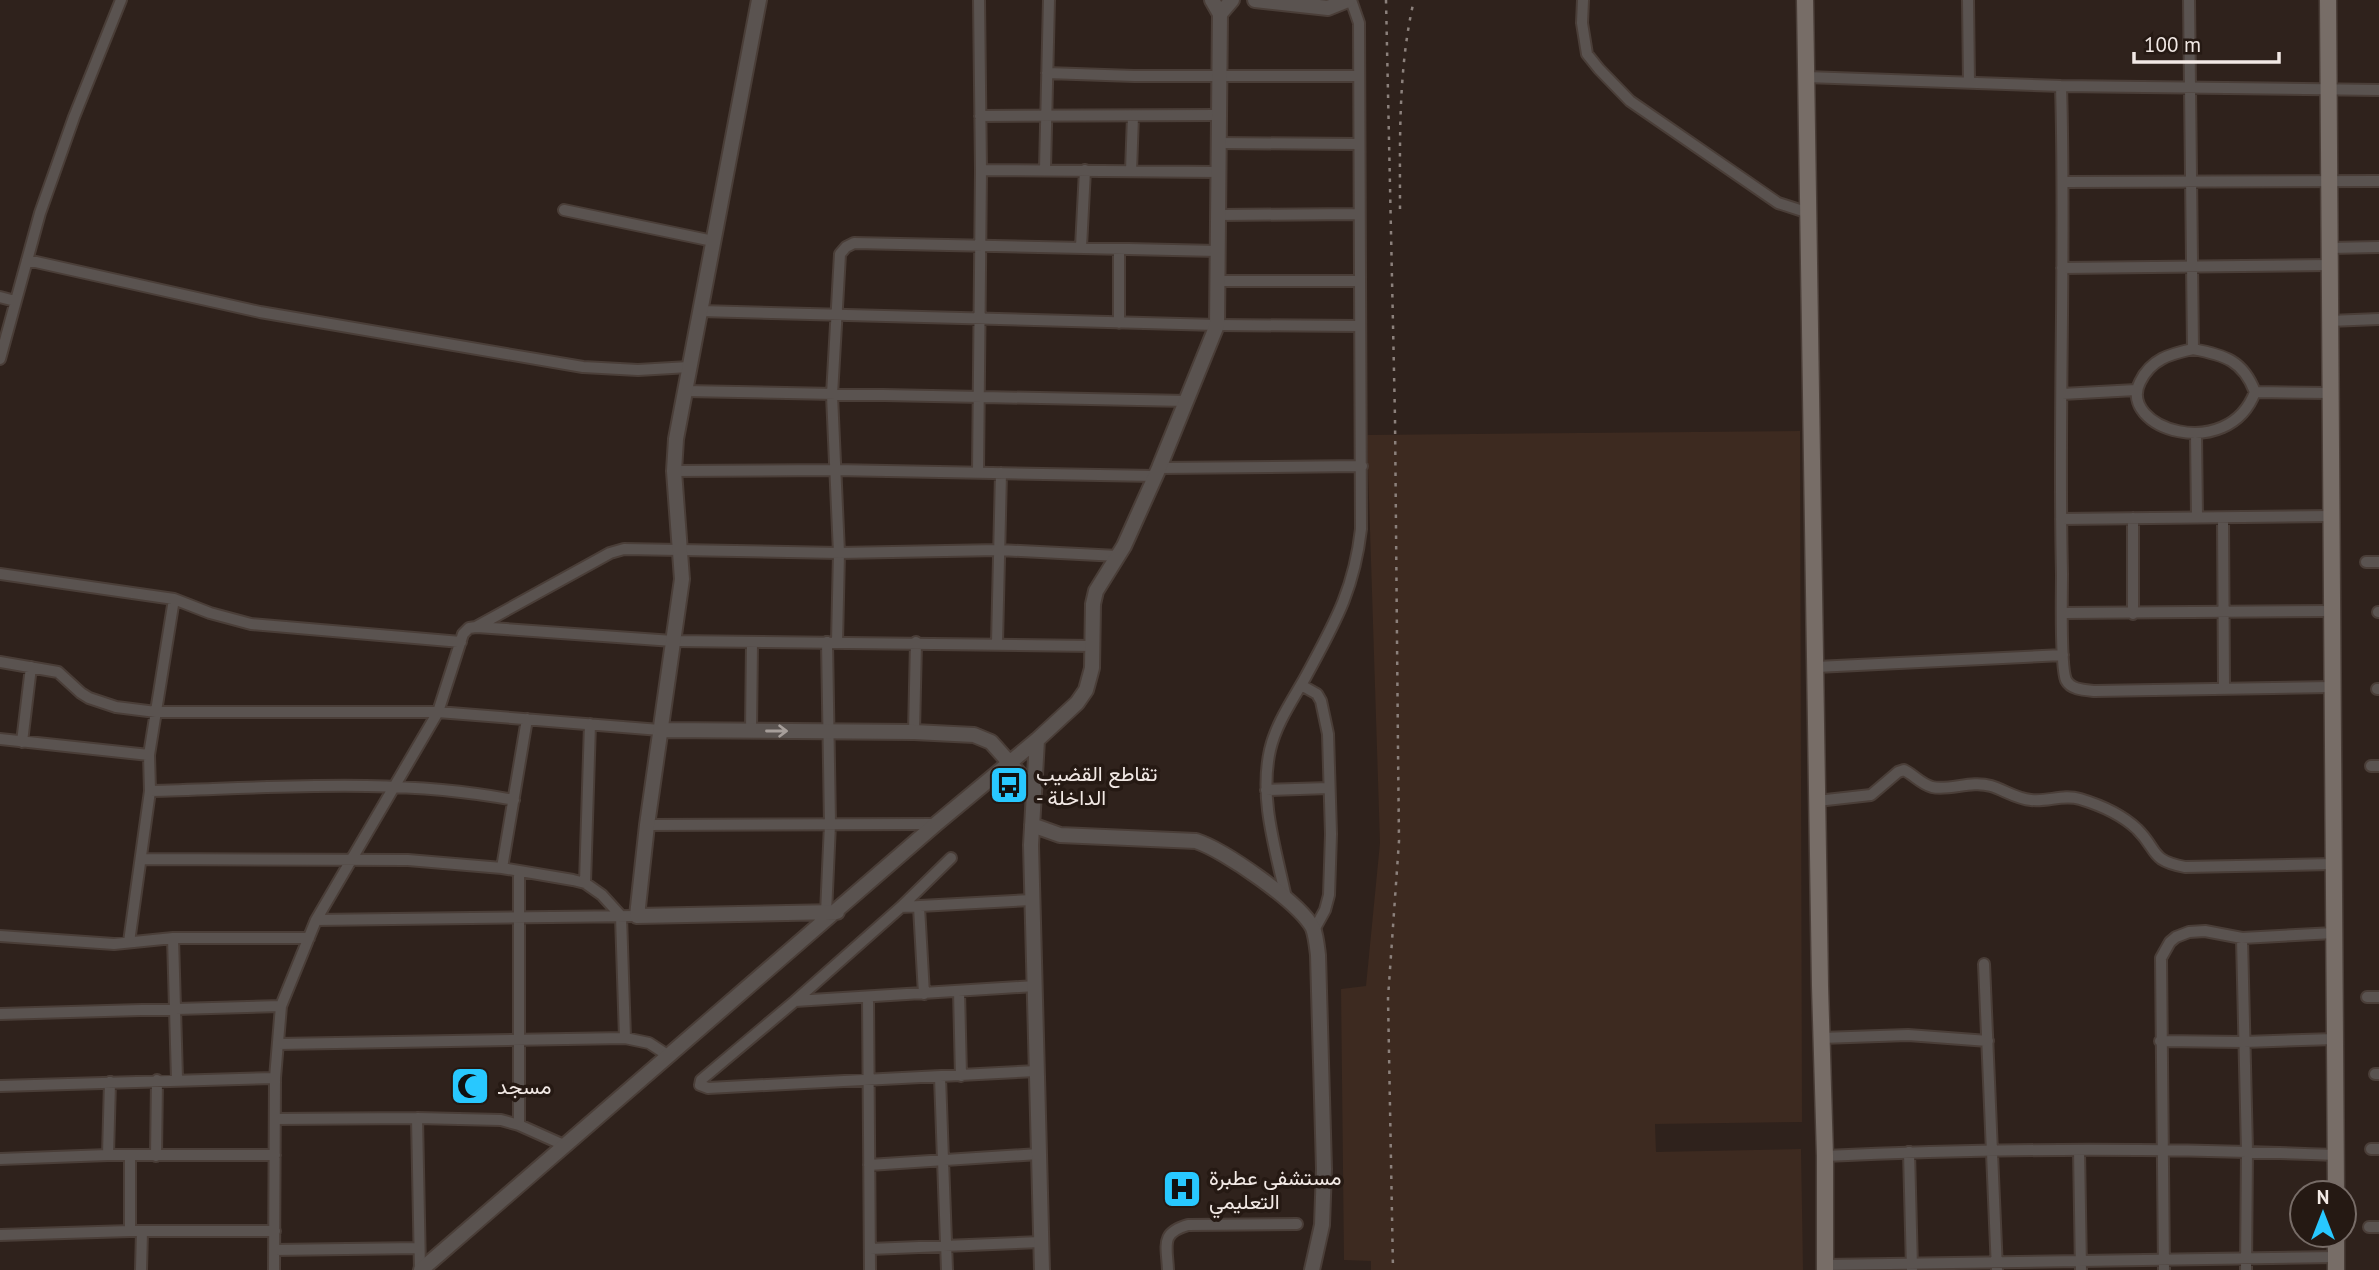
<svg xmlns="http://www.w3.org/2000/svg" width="2379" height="1270" font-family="'PT Sans',Vazirmatn,sans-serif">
<rect width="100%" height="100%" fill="#2f221c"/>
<!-- built -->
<path fill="#3d2a20" d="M 1800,431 L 1802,1122 L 1655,1124 L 1656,1152 L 1801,1149 L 1803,1270 L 1371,1270 L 1371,1261 L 1344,1260 L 1341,989 L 1366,986 L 1380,843 L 1367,435 Z"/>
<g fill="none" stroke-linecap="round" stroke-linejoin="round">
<!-- minor casing -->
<g stroke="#4a3e38" stroke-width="14">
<path id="minor" d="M 1583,0 L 1582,23 L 1587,54 L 1599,69 L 1630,101 L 1778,203 L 1809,213
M 1968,0 L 1969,83
M 2189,0 L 2193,349
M 1047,73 L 1134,76 L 1358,76
M 1806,77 L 2061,86 L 2379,90
M 2061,86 C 2066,249 2058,412 2062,574 C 2062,594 2060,666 2066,680 C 2071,690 2085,690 2095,691 L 2332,687
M 980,116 L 1218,115
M 1218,143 L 1358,144
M 1045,169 L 1049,0
M 981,170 L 1217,172
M 1131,171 L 1133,116
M 2064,182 L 2379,181
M 564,210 L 713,241
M 1218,215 L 1358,214
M 1081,247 L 1085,170
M 2329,248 L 2379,247
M 27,260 L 260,312 L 583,367 L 638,370 L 689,367
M 2062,268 L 2330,265
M 1219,281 L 1359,281
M 0,297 L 15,301
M 700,311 L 1217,325 L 1359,326
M 2329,321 L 2379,319
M 1119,323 L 1119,249
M 2193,349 C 2224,355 2243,360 2255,392 C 2228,464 2117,428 2140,382 C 2151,359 2170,354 2193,349 Z
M 0,359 L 40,213 L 74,117 L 121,0
M 685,391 L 1187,401
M 2255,392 L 2329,393
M 2062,394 L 2136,390
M 2196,434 L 2197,517
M 1159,468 L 1362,466
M 674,471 L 835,470 L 1155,476
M 978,472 L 981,170 L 979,0
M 2133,518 L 2133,614
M 2223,518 L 2224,688
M 2061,519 L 2332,516
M 2366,562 L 2379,562
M 0,574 L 174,599 L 210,613 L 251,624 L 461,642
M 2378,612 L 2379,612
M 2063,613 L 2332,611
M 477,627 L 673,641 L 1093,646
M 837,642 L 839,553 L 832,395 L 840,254 L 846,247 L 854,243 L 1218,251
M 997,643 L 1001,473
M 0,662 L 58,672 L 81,693 L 89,698 L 116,707 L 156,712 L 438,712 L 660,730
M 1816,667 L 2063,655
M 1301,685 L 1317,694 L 1321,701 L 1328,734 L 1331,834 L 1329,895 L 1325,910 L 1314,930
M 2377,689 L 2379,689
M 751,731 L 752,642
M 914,732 L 916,642
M 0,739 L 149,755
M 22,742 L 31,667
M 2371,766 L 2379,766
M 1266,790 L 1329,788
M 150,791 C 271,788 394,777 514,800
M 1817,801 L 1871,795 L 1898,772 L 1904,770 C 1914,775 1921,784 1932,787 C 1950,791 1971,780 1991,786 C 2004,790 2017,799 2031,800 C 2048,802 2063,794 2080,799 C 2100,805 2121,814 2137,829 C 2159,851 2149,860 2185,867 L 2334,864
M 647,825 L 936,824
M 951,858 L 901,907 L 795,1001 L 701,1080 L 700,1085 L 708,1088 L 1037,1071
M 142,859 L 408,860 L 502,868 L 573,880 L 585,883 L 602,895 L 621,916 L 625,1038
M 502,868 L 527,719
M 585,883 L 590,724
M 1286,898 C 1276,850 1259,800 1270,750 C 1276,724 1292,701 1305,678 C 1334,624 1354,591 1361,529 L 1359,23 L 1351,0
M 901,907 L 1032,900
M 919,907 L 924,994
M 826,913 L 830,824 L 827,642
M 316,920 L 637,916
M 0,936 L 114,944 L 173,938 L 309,938
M 173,938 L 177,1079
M 2242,938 L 2247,1151 L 2246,1270
M 129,942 L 150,791 L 149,755 L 174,599
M 1984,964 L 1997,1270
M 959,991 L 961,1076
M 2367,997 L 2379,997
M 868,998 L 870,1270
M 795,1001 L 1035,986
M 0,1014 L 281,1006
M 1821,1038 L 1908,1035 L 1988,1041
M 2160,1041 L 2244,1042 L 2335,1039
M 278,1044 L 625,1038 L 649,1043 L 669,1056
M 2375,1074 L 2379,1074
M 940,1077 L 947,1270
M 0,1086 L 275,1078
M 417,1118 L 420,1270
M 275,1119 L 417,1118 L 501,1120 L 519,1125 L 566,1146
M 519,1125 L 519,871
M 2371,1149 L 2379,1149
M 2079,1150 L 2081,1270
M 1909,1152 L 1912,1269
M 108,1155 L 110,1082
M 156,1156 L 157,1080
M 1825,1156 C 1995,1148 2166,1148 2336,1155
M 0,1159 L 108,1155 L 275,1155
M 869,1165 L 1039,1154
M 2369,1227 L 2379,1227
M 130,1231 L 130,1156
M 0,1235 L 130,1231 L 275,1231
M 870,1249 L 1041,1242
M 274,1250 L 419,1248
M 1825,1265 L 2336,1257
M 141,1270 L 142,1231
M 274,1270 L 275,1078 L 281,1006 L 316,920 L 438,712 L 463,634 L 469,628 L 476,627 L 610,553 L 624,549 L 839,553 L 999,550 L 1118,556
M 1168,1270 C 1167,1245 1160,1233 1188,1225 L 1297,1224
M 2164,1270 L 2161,958 L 2170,942 L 2176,937 L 2189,932 L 2205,931 L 2242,938 L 2334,933"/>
</g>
<!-- tertiary casing -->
<g stroke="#4a3e38" stroke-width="18">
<path id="tertiary" d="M 759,0 L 676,439 L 674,471 L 682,579 L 647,825 L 637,916 L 837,912
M 1255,0 L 1328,8 L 1348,0
M 1220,14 L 1232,0
M 660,730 L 914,732 L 974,735 L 991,742 L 1033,789
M 1037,740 L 1031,845 L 1042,1270
M 1032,825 L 1060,835 L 1196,841 C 1224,850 1299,902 1313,928 C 1316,936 1317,947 1318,955 L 1324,1169 L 1322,1225 L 1312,1270
M 421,1270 L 936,824 L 1037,740 L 1077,703 L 1086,690 L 1092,668 L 1093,604 L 1096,591 L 1124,546 L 1159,468 L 1217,325 L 1220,14 L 1212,0"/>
</g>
<!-- secondary casing -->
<g stroke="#4a3e38" stroke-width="19">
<path id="secondary" d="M 1805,0 L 1820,986 L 1825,1156 L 1825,1270
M 2328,0 L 2336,1193
M 2336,1270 L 2336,1235"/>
</g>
<!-- minor -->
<use href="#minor" stroke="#5a5350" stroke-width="10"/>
<!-- tertiary -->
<use href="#tertiary" stroke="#5a5350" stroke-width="14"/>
<!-- secondary -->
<use href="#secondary" stroke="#776d67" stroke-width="16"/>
<!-- rail -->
<path stroke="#8c817c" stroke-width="2.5" stroke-dasharray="3.5 7" stroke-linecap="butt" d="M 1386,0 L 1395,418 L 1398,749 L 1399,841 L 1388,998 L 1393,1270
M 1400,209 C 1400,139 1398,69 1414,0"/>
</g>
<!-- one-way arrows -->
<defs><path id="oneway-shaft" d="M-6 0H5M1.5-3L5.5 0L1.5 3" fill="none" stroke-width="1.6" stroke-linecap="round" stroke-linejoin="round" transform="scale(1.75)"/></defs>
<use stroke="#a69e9a" href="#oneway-shaft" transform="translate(777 731)"/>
<!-- icons -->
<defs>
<g id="bus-square" transform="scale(2.0125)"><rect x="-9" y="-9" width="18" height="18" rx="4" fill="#28c8ff" stroke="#251913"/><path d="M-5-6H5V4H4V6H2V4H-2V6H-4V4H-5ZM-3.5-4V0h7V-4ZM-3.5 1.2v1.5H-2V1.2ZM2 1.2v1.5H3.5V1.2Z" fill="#111"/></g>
<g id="mosque-square" transform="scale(2.0125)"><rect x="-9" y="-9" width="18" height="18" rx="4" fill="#28c8ff" stroke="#251913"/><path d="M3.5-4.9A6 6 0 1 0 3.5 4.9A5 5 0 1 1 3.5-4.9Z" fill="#111"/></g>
<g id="hospital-square" transform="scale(2.0125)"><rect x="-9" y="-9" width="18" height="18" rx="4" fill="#28c8ff" stroke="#251913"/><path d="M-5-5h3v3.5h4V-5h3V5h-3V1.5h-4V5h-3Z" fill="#111"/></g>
</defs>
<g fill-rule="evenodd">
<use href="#bus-square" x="1009" y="785"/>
<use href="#mosque-square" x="470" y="1086"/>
<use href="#hospital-square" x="1182" y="1189"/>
</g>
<g text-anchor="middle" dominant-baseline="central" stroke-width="7" stroke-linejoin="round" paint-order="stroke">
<!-- poi labels -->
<g font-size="21" fill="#f2e9e5" stroke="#251913" text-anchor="start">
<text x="1036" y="773">تقاطع القضيب<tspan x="1036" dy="24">- الداخلة</tspan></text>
<text x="497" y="1086">مسجد</text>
<text x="1209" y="1177">مستشفى عطبرة<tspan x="1209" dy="24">التعليمي</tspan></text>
</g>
</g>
<!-- north arrow -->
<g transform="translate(2323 1214)"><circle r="33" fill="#251913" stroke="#776c67" stroke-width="2"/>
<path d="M0-5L12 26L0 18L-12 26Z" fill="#28c8ff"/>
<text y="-10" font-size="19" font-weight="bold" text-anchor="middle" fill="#f2e9e5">N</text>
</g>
<!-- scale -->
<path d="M2134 52v10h145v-10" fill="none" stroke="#f2e9e5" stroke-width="3.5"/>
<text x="2144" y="52" font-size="21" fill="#f2e9e5" stroke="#251913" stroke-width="5" paint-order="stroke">100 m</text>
</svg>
